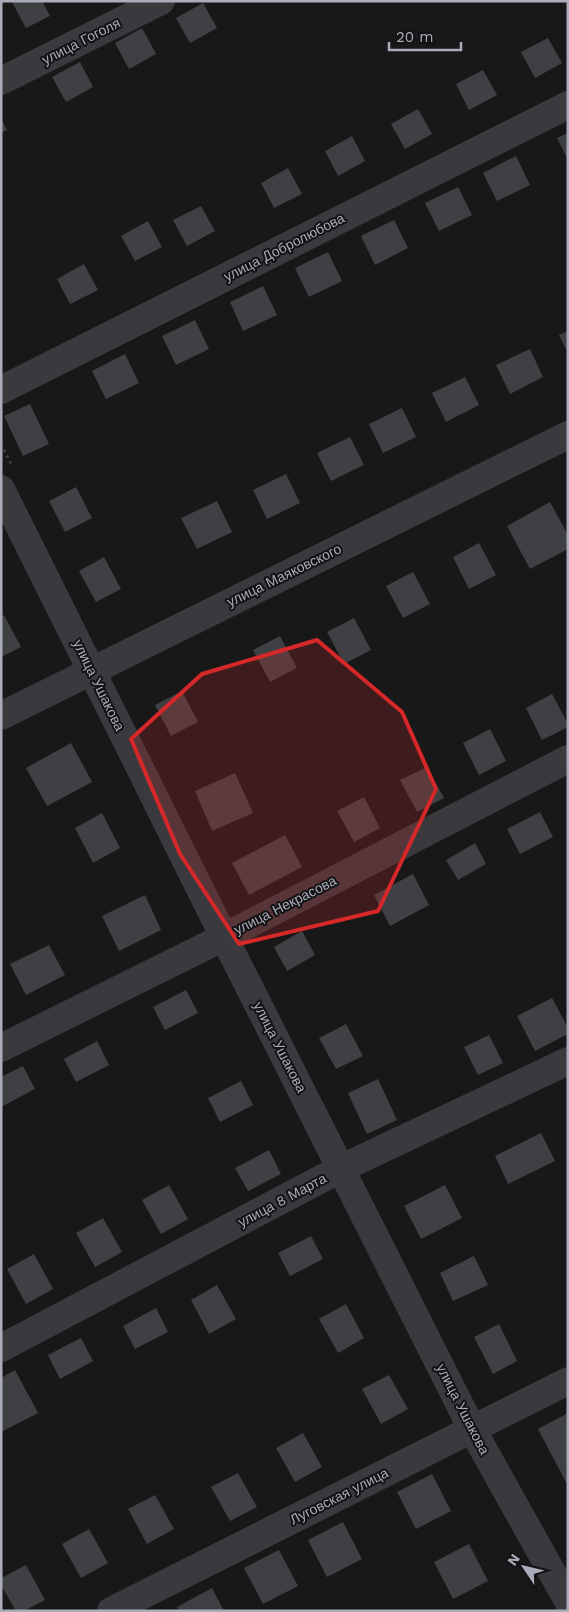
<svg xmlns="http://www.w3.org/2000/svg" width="569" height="1612" font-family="'Work Sans',sans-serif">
<rect width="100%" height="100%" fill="#181819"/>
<!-- building -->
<path fill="#3f4043" d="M 14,1 L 42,1 L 50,16 L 26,28 L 12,2 Z
M 203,3 L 217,28 L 190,43 L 176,18 Z
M 142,28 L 156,54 L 129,69 L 115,43 Z
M 548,38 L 562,63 L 535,78 L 521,52 Z
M 80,62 L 93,87 L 66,102 L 52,77 Z
M 483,70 L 497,95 L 469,110 L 456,84 Z
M 418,109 L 432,134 L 405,149 L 391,124 Z
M 1,119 L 7,130 L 1,133 Z
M 568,133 L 568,160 L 557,138 Z
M 352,136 L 365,161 L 338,176 L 325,151 Z
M 516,156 L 530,185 L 497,201 L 483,173 Z
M 288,168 L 302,194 L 274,208 L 261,183 Z
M 458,187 L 472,215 L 439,231 L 425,203 Z
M 201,206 L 215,231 L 187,246 L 173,220 Z
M 394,220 L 408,248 L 375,265 L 361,236 Z
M 148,221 L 162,247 L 135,261 L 121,236 Z
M 328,252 L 342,281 L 309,297 L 295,268 Z
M 84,264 L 98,290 L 70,304 L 57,279 Z
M 263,286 L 277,315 L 243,331 L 230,302 Z
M 195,320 L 209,349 L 176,365 L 162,336 Z
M 568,331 L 568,353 L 559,335 Z
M 530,349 L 543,377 L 510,394 L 496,365 Z
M 125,354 L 139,383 L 106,399 L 92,371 Z
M 465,377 L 479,405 L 446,422 L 432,393 Z
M 30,404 L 49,444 L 23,456 L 4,416 Z
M 402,408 L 416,437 L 383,453 L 369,424 Z
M 350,437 L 364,465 L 331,481 L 317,453 Z
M 286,474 L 300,503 L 267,519 L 253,490 Z
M 76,487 L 92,518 L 65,532 L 49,501 Z
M 217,501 L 232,532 L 197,549 L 181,518 Z
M 550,502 L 568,535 L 568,549 L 530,569 L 507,526 Z
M 479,543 L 496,575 L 469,589 L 453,557 Z
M 104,557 L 121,589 L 96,602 L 79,571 Z
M 413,572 L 430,604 L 403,618 L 386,586 Z
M 4,615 L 21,647 L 1,657 L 1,617 Z
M 354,618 L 371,650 L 344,664 L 327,632 Z
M 280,636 L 297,668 L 270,682 L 253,650 Z
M 182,691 L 198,722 L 171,736 L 155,705 Z
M 552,694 L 568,724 L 568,727 L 542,740 L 526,708 Z
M 490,729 L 506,761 L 479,775 L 463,743 Z
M 71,743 L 92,782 L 47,806 L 26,768 Z
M 427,767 L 444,798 L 417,812 L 400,780 Z
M 235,773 L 253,813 L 212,831 L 195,791 Z
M 364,797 L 380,828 L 354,842 L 337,811 Z
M 540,812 L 553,837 L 520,854 L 507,829 Z
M 102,813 L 120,848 L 93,863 L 75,828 Z
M 285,835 L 302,867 L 249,895 L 232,863 Z
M 475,843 L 486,864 L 458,880 L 446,860 Z
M 413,874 L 429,905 L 390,926 L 374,895 Z
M 145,895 L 161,930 L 119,951 L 102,916 Z
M 302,931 L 315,955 L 287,971 L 274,947 Z
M 49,945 L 65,975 L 26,995 L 10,964 Z
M 186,990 L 198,1013 L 165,1030 L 153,1007 Z
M 552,998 L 568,1028 L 568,1034 L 535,1051 L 517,1016 Z
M 346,1024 L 363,1056 L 336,1069 L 319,1038 Z
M 489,1035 L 503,1063 L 478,1075 L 464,1047 Z
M 97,1041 L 109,1065 L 76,1082 L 64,1059 Z
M 23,1066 L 35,1089 L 1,1107 L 1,1077 Z
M 378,1079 L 397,1120 L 367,1134 L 348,1093 Z
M 241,1081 L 253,1105 L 220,1122 L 208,1098 Z
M 541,1133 L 555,1161 L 508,1184 L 495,1156 Z
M 269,1150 L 281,1174 L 248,1191 L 235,1168 Z
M 169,1185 L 188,1219 L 161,1234 L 142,1200 Z
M 445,1185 L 462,1218 L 421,1239 L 404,1206 Z
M 103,1218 L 122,1252 L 95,1267 L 76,1233 Z
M 311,1236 L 323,1259 L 290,1276 L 278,1253 Z
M 34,1254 L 53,1289 L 26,1304 L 7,1269 Z
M 474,1256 L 488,1285 L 453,1301 L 440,1273 Z
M 217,1285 L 236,1319 L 209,1334 L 191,1300 Z
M 346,1304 L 364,1338 L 338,1353 L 319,1319 Z
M 156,1308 L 168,1332 L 135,1349 L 123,1326 Z
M 499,1324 L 517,1361 L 493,1374 L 474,1337 Z
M 81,1338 L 93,1361 L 60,1379 L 48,1355 Z
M 15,1370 L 38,1413 L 1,1432 L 1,1378 Z
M 389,1375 L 408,1409 L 381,1424 L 362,1389 Z
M 568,1413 L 568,1486 L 538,1429 Z
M 303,1433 L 322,1467 L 295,1482 L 276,1448 Z
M 238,1473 L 257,1507 L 230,1521 L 211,1487 Z
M 432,1474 L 451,1511 L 416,1529 L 397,1492 Z
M 155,1495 L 174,1529 L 147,1544 L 128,1509 Z
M 343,1522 L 362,1559 L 327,1577 L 308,1540 Z
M 89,1529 L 108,1563 L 81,1578 L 62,1544 Z
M 469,1544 L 488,1581 L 453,1599 L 434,1562 Z
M 279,1550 L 298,1586 L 263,1604 L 244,1568 Z
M 26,1565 L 45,1600 L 24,1611 L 16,1611 L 1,1585 L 1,1578 Z
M 212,1588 L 224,1611 L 179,1611 L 177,1607 Z"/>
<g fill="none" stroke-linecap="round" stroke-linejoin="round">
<!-- path -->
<path stroke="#3f3f45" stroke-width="3" stroke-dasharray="2.5 4" stroke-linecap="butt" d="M 1,444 L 12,466"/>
<!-- minor -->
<path stroke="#39393e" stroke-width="28" d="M 1,81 L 161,1
M 1,390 L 568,105
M 1,489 L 224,937 L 472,1429 L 568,1601
M 1,716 L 568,435
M 1,1048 L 224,937 L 568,759
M 1,1348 L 342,1168 L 568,1061
M 111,1611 L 568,1381"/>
</g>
<!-- marked area -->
<path fill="#d62828" fill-opacity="0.2" stroke="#d62828" stroke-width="4" stroke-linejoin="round" d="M 317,640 L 402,712 L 436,789 L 378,911 L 239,944 L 180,854 L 131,739 L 202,674 Z"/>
<g text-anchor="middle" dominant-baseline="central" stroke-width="4" stroke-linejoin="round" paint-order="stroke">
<!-- street labels -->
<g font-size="14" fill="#abacb9" stroke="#131315">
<text transform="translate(81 41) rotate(-27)">улица Гоголя</text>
<text transform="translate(284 247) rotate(-27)">улица Добролюбова</text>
<text transform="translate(284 575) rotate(-26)">улица Маяковского</text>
<text transform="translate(99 685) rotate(64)">улица Ушакова</text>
<text transform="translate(285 905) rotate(-27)">улица Некрасова</text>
<text transform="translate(280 1047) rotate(63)">улица Ушакова</text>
<text transform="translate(282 1200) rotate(-28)">улица 8 Марта</text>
<text transform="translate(463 1409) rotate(63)">улица Ушакова</text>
<text transform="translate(339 1496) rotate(-27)">Луговская улица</text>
</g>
</g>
<!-- border -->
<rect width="569" height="1612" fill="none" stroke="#abacb9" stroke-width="5"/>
<!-- north arrow -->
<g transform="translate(524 1567) rotate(305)" stroke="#131315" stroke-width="4" paint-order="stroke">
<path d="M0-4L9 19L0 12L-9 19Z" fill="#abacb9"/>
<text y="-8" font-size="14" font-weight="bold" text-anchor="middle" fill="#abacb9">N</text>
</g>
<!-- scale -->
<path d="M389 42v8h72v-8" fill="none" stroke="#abacb9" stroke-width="2.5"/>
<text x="396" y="42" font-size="15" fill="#abacb9" stroke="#131315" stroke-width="4" paint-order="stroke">20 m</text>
</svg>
